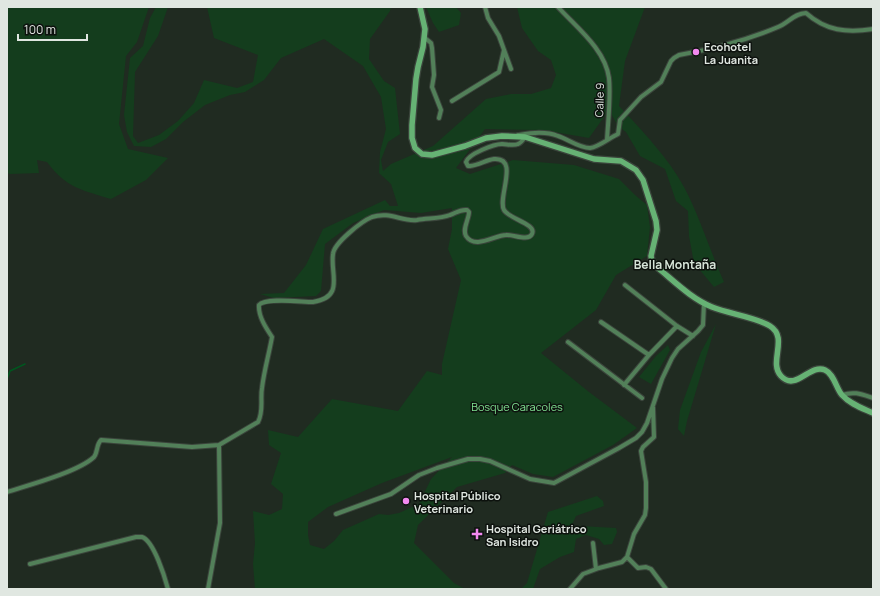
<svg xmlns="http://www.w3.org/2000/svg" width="880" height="596" font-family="Manrope,sans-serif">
<rect width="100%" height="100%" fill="#202b21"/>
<!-- green -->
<path fill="#143d1d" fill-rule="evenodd" d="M 7,7 L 149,7 L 137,42 L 126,56 L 119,124 L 128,149 L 168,158 L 146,180 L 111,199 C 82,190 66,188 47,162 L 37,160 L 39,173 L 10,174 L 7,173 Z
M 156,7 L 168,7 L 158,36 L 135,72 L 133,136 L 138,143 L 159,135 L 178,121 L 194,103 L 204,80 L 237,88 L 253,82 L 258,55 L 214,38 L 207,7 L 391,7 L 390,11 L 370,39 L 369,59 L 384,81 L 395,88 L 400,134 L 388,142 L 381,160 L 383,171 L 391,164 L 433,146 L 486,99 L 511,94 L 531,94 L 551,88 L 556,75 L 551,60 L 538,51 L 522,28 L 517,7 L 645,7 L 625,61 L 619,106 C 640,128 670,160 684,187 C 700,217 710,251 724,282 L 714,287 L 694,263 L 689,236 L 688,211 L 676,201 L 665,169 L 640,156 L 626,132 L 618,126 L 609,110 L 589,138 L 543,130 L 485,129 L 456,168 L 470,174 L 513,160 L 574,165 L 619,179 L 635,195 L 647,205 L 650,227 L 647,256 L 616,275 L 596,310 L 541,353 L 589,392 L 637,428 L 613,445 L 553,477 L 533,474 L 512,465 L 505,473 L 457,487 L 418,525 L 414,543 L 454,583 L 465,589 L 255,589 L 253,564 L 255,543 L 253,511 L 269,515 L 282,509 L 283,494 L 271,484 L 281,453 L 269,445 L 268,430 L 298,437 L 332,399 L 398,411 L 427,371 L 442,375 L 442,364 L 461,280 L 448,249 L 452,229 L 452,208 L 421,213 L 384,210 L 353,223 L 325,244 L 321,291 L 316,296 L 274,298 L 260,294 L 284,293 L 306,265 L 323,229 L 385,200 L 390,206 L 398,206 L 391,184 L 379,173 L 380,152 L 386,129 L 381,97 L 363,66 L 324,39 L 281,58 L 264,80 L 245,92 L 230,95 L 205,105 L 183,122 L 166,139 L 151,147 L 134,146 L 127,132 L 124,115 L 130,58 L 143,46 L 150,18 ZM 452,457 L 431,479 L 419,504 L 399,513 L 388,515 L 379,514 L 343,530 L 334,541 L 324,549 L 310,545 L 308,535 L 308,522 L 328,507 L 382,483 Z
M 426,7 L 456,7 L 461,13 L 459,25 L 439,32 L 433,23 Z
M 716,324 L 687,421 L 684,436 L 678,429 L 680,410 L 701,352 Z
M 668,345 L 670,350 L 651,384 L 639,377 L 656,356 Z
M 597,496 L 603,501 L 604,506 L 576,516 L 571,527 L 580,526 L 616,528 L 617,532 L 612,544 L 604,545 L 599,539 L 586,535 L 576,539 L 574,552 L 560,557 L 540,569 L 533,589 L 521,589 L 527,583 L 548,512 Z"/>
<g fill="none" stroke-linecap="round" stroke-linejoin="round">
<!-- stream -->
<path stroke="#00561f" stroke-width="1.5" d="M 7,379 L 10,371 L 25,364"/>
<!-- minor casing -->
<g stroke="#3b453c" stroke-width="6">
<path id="minor" d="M 485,7 L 488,18 L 499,36 L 511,69
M 558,7 C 577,28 605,49 609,78 C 611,95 608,122 607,140
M 425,38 L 431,43 L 432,48 L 434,75 L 432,87 L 441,110 L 439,118
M 452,101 L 499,72 L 504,50
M 518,135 C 532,133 545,131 558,136 C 568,139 579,148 590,148 C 599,147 609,138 618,134 L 620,120 L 641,97 L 661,82 L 671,61 L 674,58 L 679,55 C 713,49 745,41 778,27 C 788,23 795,13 806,13 C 826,31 847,33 873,29
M 625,285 L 677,326 L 693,336
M 601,322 L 649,355
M 568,342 L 642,398
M 624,385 L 649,355 L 677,326
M 842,395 C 854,391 861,394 873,398
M 7,492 C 29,485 78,472 94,457 C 98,452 96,445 101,440 L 192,447 L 219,445 L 258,422 C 264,411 260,399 262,388 C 264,371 269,354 272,337 C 266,328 258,316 259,305 C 266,297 301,302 313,302 C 345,297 330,274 333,254 C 334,243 362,221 372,217 C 390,211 402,222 417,220 C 428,218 440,219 450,215 C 456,213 460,209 467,210 L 469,212 C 469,219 462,229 466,236 C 475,250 495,235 506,235 C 513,234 528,242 532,234 C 537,224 509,219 504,210 C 497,198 520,157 494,159 C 486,160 479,165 470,166 L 468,166 L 466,162 C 468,154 494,144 502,144 C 507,144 513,146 518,144 C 521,143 523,140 525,137
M 336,514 L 391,494 L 419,475 L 437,468 L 468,459 L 480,459 L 490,461 L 530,479 L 554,483 L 619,448 L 636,438 L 642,432 L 647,423 L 662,379 L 672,358 L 678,349 L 698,331 L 703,325 L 704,303
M 593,543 L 596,569
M 627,557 L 638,568 L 646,567 L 651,569 L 666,589
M 30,564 L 136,537 C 138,537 140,537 142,537 C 154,541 165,578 168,589
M 208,589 L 220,523 L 219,445
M 570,589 L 583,574 L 599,568 L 622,562 L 627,557 L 634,534 L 645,515 L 646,508 L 646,482 L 641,451 L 643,447 L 654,437 L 653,407"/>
</g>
<!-- secondary casing -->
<g stroke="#3b453c" stroke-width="8">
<path id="secondary" d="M 420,7 L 425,29 L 423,47 L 418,67 L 416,79 L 412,125 L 412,138 L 415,148 L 422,154 L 432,155 L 465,146 L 486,138 L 502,136 L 525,137 L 594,159 L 621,161 L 636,170 L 643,180 L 656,221 L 657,230 L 651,256 L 652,261 L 658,268 C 675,282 692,299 712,307 C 729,314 756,317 770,326 C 789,338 768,362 781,376 C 796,392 810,363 825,370 C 834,374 836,388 842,395 C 850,404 862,408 873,413"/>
</g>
<!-- minor -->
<use href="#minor" stroke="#528059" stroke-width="4"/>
<!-- secondary -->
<use href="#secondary" stroke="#66b274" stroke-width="5.5"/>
</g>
<!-- markers -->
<g fill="#f489f0" stroke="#0d120e" stroke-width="1.5">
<circle cx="696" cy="52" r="4"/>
<circle cx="406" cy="501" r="4"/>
<path d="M475 528h4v4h4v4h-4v4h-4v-4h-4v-4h4z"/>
</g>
<g text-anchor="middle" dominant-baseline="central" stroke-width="3" stroke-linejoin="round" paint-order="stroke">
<!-- poi labels -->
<g font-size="11" font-weight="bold" fill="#e0e7e1" stroke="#0d120e" text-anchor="start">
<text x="704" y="46">Ecohotel<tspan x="704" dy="13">La Juanita</tspan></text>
<text x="414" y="495">Hospital Público<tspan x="414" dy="13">Veterinario</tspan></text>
<text x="486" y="528">Hospital Geriátrico<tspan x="486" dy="13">San Isidro</tspan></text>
</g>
<!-- street labels -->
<g font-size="11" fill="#e0e7e1" stroke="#0d120e">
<text transform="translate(599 100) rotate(-88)">Calle 9</text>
</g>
<!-- park labels -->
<g font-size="11" fill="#81e292" stroke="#0d120e">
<text x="517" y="406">Bosque Caracoles</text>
</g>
<!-- neighbourhood labels -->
<g font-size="12" font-weight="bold" fill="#d6e4d8" stroke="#0d120e">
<text x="675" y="264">Bella Montaña</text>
</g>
</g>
<!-- border -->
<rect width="880" height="596" fill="none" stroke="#e0e7e1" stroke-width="16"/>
<!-- scale -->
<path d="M18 34v6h69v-6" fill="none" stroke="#e0e7e1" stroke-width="2"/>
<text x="24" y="34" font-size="12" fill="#e0e7e1" stroke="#0d120e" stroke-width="3" paint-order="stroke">100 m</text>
</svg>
